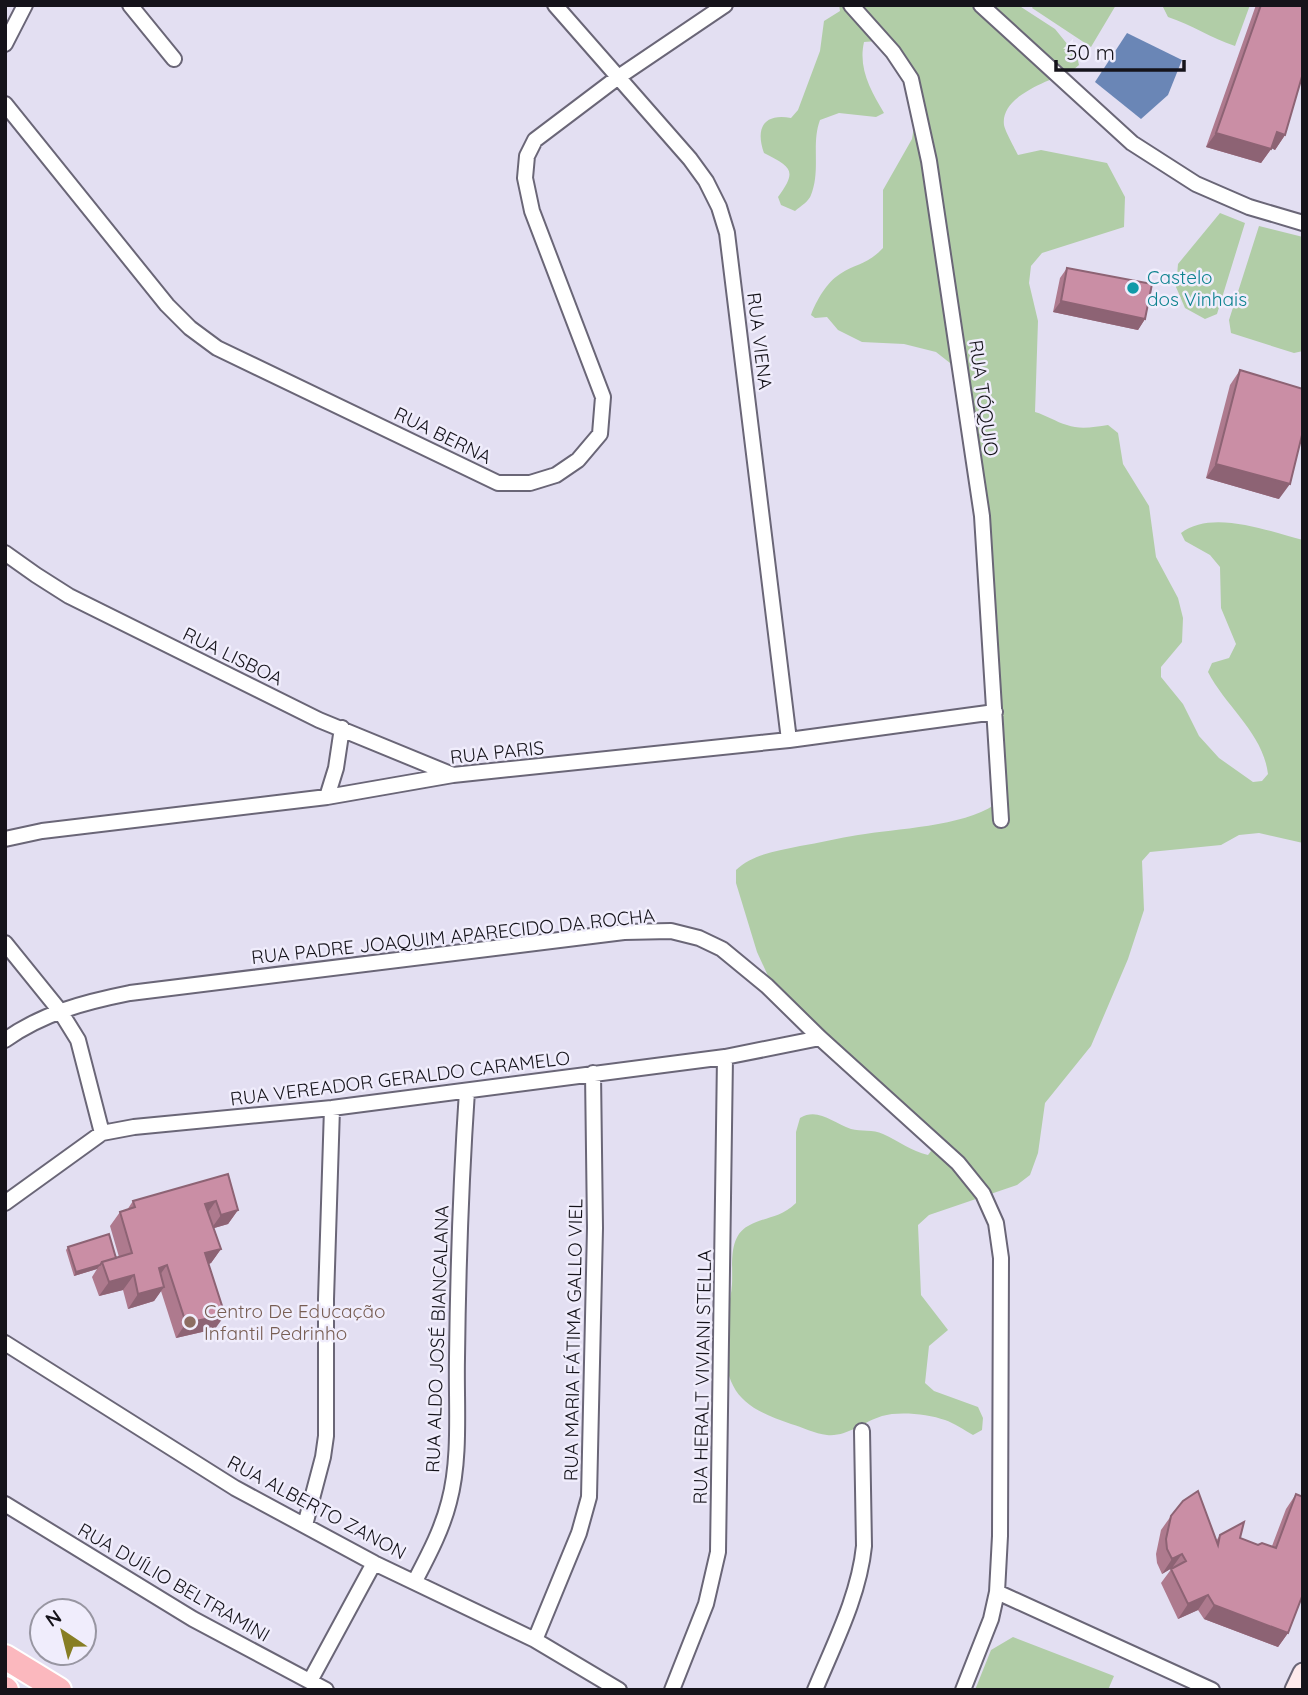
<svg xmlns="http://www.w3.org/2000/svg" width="1308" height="1695" font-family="Quicksand,sans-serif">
<rect width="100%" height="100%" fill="#e3dff2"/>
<!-- green -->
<path fill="#b1cda7" d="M 839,5 L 1018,5 L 1055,29 L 1077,56 L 1079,65 L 1073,70 C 1052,80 1000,95 1004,125 C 1005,131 1015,149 1018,155 L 1041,150 L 1107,163 L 1125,197 L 1124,227 L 1042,253 L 1031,266 L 1029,283 L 1038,321 L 1035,412 C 1046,415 1056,422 1067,425 C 1080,430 1094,427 1108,425 L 1118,433 L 1123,464 L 1149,506 L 1156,557 L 1178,598 L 1183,618 L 1182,642 L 1161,667 L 1161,677 L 1183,704 L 1199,736 L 1219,758 L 1253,782 L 1262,781 L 1268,774 C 1263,733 1226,707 1208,672 L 1212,663 L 1229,658 L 1236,644 L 1221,608 L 1220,567 L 1210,555 L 1185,541 L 1181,533 C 1212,509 1268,531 1303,540 L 1303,843 L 1259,833 L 1239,835 L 1221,845 L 1150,852 L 1142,861 L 1144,910 L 1128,959 L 1091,1046 L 1045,1103 L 1038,1153 L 1030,1175 L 1017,1185 L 929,1215 L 918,1225 L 921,1295 L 948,1330 L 929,1346 L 925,1383 L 934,1391 L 978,1407 L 983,1418 L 982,1430 L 973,1435 C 964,1430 954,1423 945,1420 C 928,1414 899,1411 882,1416 C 863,1422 847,1437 827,1435 C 815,1434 802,1427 791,1424 C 740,1407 725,1391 724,1337 C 724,1319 731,1302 732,1284 C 733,1265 728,1237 748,1226 C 766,1216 779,1219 796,1203 L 796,1132 L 800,1118 C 818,1107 833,1123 851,1129 C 861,1132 873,1129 883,1134 C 899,1141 911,1151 928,1155 L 931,1151 L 924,1131 L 882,1083 L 822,1033 L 769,978 L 757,952 L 736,883 L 736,870 C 752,854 778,851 800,846 C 819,843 839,838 858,835 C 895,829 964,826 994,805 L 979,480 L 959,379 L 950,363 L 936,352 L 904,344 L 862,342 L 838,330 L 827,317 L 815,318 L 811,315 C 816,301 827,282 840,274 C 857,263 867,265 883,248 L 883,190 L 912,139 L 918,101 L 915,79 L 877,41 L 864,42 C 858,69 871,91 884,113 L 876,117 L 839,113 L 820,120 C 811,144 821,170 811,195 C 809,201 801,206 795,211 L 781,205 L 778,197 C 798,170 791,167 764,153 C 755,128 764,113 791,118 L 798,110 L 820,51 L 824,21 L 840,11 Z
M 1034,5 L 1116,5 L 1091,47 L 1032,8 Z
M 1162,5 L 1250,5 L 1235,46 C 1211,38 1192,25 1168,17 Z
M 1220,213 L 1245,223 L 1217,314 L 1205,319 L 1185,308 L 1176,287 L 1178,264 Z
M 1259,226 L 1303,237 L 1303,351 L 1294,353 L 1231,333 L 1229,320 Z
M 1013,1637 L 1114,1676 L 1108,1690 L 975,1690 L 991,1650 Z"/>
<!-- water -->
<path fill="#6a86b6" d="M 1127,33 L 1182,60 L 1168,95 L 1141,119 L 1095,82 Z"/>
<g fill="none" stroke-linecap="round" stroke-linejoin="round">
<!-- minor casing -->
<g stroke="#6a6677" stroke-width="18">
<path id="minor" d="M 130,5 L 174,59
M 555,5 L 690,159 L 706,181 L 719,207 L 727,233 L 789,740
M 851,5 L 893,52 L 911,79 L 929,161 L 982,516 L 1001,820
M 981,5 L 1132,143 L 1196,184 L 1249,207 L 1303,223
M 5,44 L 25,5
M 5,104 L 167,305 L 190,328 L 217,348 L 498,483 L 530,483 L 556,475 L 578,460 L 600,434 L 603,397 L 532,211 L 525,178 L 527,156 L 535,140 L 617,78 L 725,5
M 5,553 L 36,575 L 69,596 L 319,720 L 453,775
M 327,797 L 336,768 L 342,728
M 5,839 L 42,831 L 327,797 L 453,775 L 789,740 L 995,712
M 5,943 L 60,1011 L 78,1040 L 102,1133
M 5,1040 C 43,1013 85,1002 130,993 L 624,932 L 671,931 L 699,938 L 722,949 L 767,986 L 820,1038 L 958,1163 L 983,1194 L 996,1223 L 1001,1258 L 1000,1536 L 997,1592 L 991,1619 L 963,1690
M 5,1203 L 102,1133 L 134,1127 L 332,1108 L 725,1057 L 820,1038
M 5,1343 L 235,1488 L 374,1563 L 535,1640 L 619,1690
M 5,1504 L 193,1619 L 326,1690
M 305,1525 L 323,1457 L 326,1436 L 326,1299 L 332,1108
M 415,1581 C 428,1556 442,1530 449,1502 C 461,1458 456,1405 457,1358 C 458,1269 461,1180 467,1091
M 997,1592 L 1212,1690
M 535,1640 L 579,1533 L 589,1497 L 595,1228 L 593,1073
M 310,1681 L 374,1563
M 672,1690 L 706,1604 L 718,1552 L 725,1057
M 815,1690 C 834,1644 859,1596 864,1546 L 862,1431"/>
</g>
<!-- secondary casing -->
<g stroke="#6a6677" stroke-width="23">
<path id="secondary" d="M 1295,1690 L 1303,1673"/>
</g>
<!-- motorway casing -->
<g stroke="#fff" stroke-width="28">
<path id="motorway" d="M 5,1657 L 59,1690
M 5,1689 L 6,1690"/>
</g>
<!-- minor -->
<use href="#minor" stroke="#fff" stroke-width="14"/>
<!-- secondary -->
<use href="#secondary" stroke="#feeaec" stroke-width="19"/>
<!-- motorway -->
<use href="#motorway" stroke="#fbb8be" stroke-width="24"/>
</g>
<!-- wall -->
<path fill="#ae7a8e" d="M 1256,5 L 1303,5 L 1285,135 L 1275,150 L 1272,148 L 1261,163 L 1206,147 Z
M 1067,268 L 1145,319 L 1138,330 L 1053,312 L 1060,278 Z
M 1240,370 L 1279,499 L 1206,478 L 1230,385 Z
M 228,1174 L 238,1210 L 228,1224 L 214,1228 L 221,1249 L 211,1263 L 209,1264 L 215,1329 L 176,1338 L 161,1291 L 154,1301 L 128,1309 L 123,1290 L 99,1296 L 92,1277 L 97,1269 L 74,1276 L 66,1250 L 68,1247 L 116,1258 L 119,1257 L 110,1226 L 120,1212 L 127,1210 L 133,1201 Z
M 1296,1494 L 1303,1497 L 1303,1597 L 1301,1598 L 1288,1633 L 1278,1647 L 1204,1619 L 1198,1610 L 1178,1619 L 1161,1583 L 1172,1568 L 1162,1574 L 1157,1563 L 1156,1554 L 1161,1530 L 1171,1516 L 1216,1541 L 1220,1535 L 1240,1538 L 1258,1545 L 1272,1546 L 1286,1509 Z"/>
<!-- shaded-wall -->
<path fill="#8d6374" d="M 1277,132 L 1285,135 L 1275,150 L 1267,146 Z
M 1216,133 L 1271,149 L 1261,163 L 1206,147 Z
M 1061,301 L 1145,319 L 1138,330 L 1053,312 Z
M 1216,464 L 1290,484 L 1279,499 L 1206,478 Z
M 216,1201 L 206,1215 L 205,1204 Z
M 238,1210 L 228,1224 L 211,1229 L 221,1215 Z
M 221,1249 L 211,1263 L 195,1268 L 205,1253 Z
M 100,1265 L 97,1269 L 74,1276 L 76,1272 Z
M 167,1265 L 157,1279 L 159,1268 Z
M 134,1275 L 123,1290 L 99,1296 L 109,1282 Z
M 164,1287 L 154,1301 L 128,1309 L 138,1294 Z
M 225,1315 L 215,1329 L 176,1338 L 186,1323 Z
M 1182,1554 L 1172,1568 L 1162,1574 L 1172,1559 Z
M 1208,1595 L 1198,1610 L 1178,1619 L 1188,1604 Z
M 1214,1605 L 1288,1633 L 1278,1647 L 1204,1619 Z"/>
<!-- building -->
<path fill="#ca8ea5" stroke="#8d6374" stroke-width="2" d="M 1261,5 L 1303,5 L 1303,73 L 1285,135 L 1277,132 L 1271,149 L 1216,133 Z
M 1067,268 L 1152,284 L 1145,319 L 1061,301 Z
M 1240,370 L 1303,389 L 1303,431 L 1290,484 L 1216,464 Z
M 228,1174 L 238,1210 L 221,1215 L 216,1201 L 205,1204 L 221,1249 L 205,1253 L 225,1315 L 186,1323 L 167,1265 L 159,1268 L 164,1287 L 138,1294 L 134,1275 L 109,1282 L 102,1262 L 132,1253 L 120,1212 L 135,1207 L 133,1201 Z
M 109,1234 L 116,1258 L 102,1262 L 100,1265 L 76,1272 L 68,1247 Z
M 1198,1491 L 1218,1545 L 1220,1535 L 1244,1522 L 1240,1538 L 1258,1545 L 1262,1543 L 1276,1548 L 1296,1494 L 1303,1497 L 1303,1594 L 1288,1633 L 1214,1605 L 1208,1595 L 1188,1604 L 1171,1569 L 1186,1561 L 1182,1554 L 1172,1559 L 1167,1549 L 1166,1539 L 1171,1516 L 1183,1501 Z"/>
<!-- markers -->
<circle fill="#0f9aa8" stroke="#f0edfc" stroke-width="2.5" cx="1133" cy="288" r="7"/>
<circle fill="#8d6e63" stroke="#f0edfc" stroke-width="2.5" cx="190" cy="1322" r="7"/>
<g text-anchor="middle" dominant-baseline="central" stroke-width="5" stroke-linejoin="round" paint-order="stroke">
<!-- culture labels -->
<g font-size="19" fill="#0d838f" stroke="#f0edfc" text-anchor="start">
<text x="1147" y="277">Castelo<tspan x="1147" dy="22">dos Vinhais</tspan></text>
</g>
<!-- street labels -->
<g font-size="19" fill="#15131a" stroke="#f0edfc">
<text transform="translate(760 341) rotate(83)">RUA VIENA</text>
<text transform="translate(984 398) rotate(82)">RUA TÓQUIO</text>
<text transform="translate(443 435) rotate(26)">RUA BERNA</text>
<text transform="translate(233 656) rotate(26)">RUA LISBOA</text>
<text transform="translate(497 752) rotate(-6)">RUA PARIS</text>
<text transform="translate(453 936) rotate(-6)">RUA PADRE JOAQUIM APARECIDO DA ROCHA</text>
<text transform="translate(400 1078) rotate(-7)">RUA VEREADOR GERALDO CARAMELO</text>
<text transform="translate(437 1339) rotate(-88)">RUA ALDO JOSÉ BIANCALANA</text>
<text transform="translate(573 1340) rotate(-89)">RUA MARIA FÁTIMA GALLO VIEL</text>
<text transform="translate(702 1377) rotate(-89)">RUA HERALT VIVIANI STELLA</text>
<text transform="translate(317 1507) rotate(28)">RUA ALBERTO ZANON</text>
<text transform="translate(174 1582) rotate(30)">RUA DUÍLIO BELTRAMINI</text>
</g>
<!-- education labels -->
<g font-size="19" fill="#785e54" stroke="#f0edfc" text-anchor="start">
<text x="204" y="1311">Centro De Educação<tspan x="204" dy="22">Infantil Pedrinho</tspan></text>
</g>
</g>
<!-- border -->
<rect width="1308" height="1695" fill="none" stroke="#15131a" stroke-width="14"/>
<!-- north arrow -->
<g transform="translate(63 1632) rotate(325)"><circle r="33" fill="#f0edfc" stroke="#9896a2" stroke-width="2"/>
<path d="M0-5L12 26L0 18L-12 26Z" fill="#877e24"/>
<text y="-10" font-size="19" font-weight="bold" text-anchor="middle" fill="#15131a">N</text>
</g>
<!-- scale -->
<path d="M1056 60v10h128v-10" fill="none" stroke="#15131a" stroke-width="3.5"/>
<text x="1066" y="60" font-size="21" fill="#15131a" stroke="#f0edfc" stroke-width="5" paint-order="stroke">50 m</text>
</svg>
